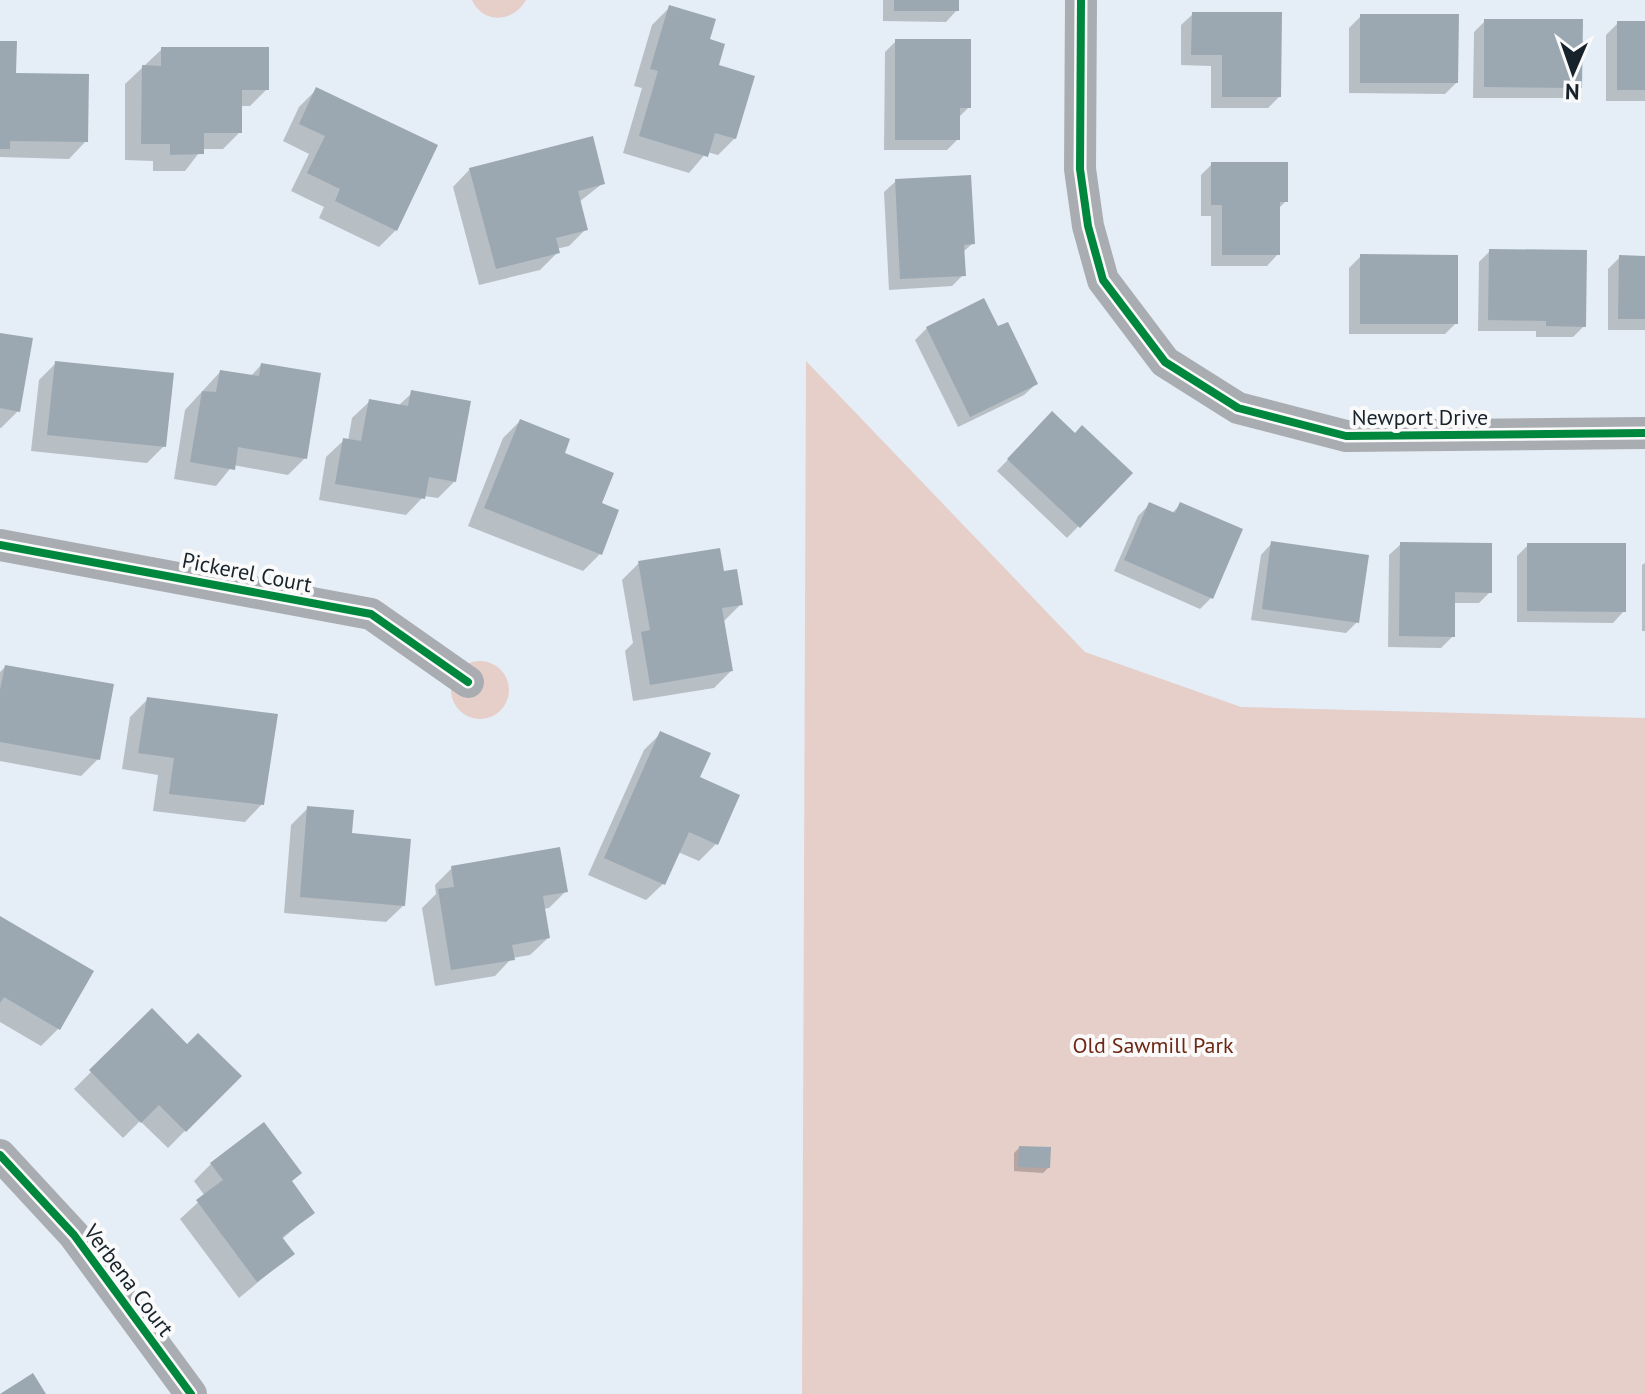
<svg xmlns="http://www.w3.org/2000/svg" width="1645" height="1394" font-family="'PT Sans',sans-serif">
<rect width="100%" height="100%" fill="#e5eef6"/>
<!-- green -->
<path fill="#e6cec9" d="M 472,0 L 526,0 C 514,22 483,25 472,0 Z
M 806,361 L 1085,652 L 1241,707 L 1645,718 L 1645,1394 L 802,1394 Z
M451 690a29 29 0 1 1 58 0a29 29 0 1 1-58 0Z"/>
<!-- shadow -->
<path fill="#0003" d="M 883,0 L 957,0 L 957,10 L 946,22 L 883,21 Z
M 669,8 L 716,66 L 735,138 L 718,155 L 707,152 L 689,173 L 623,153 L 642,88 L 634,86 L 652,25 Z
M 1193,14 L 1279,97 L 1268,108 L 1211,108 L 1211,66 L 1181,65 L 1181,25 Z
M 1361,16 L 1456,83 L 1445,94 L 1349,93 L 1349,28 Z
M 1485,21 L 1580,87 L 1569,98 L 1473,98 L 1474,32 Z
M 1618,23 L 1645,23 L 1645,101 L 1606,101 L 1606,35 Z
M 896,41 L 969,107 L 958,118 L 958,139 L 947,150 L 884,150 L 885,52 Z
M 0,43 L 14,75 L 86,141 L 69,159 L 0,157 Z
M 162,49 L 267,89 L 250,106 L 240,106 L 240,132 L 223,149 L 202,149 L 185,171 L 153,171 L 153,161 L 125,160 L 125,84 Z
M 316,90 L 396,230 L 379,247 L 319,218 L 324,207 L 291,191 L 309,154 L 283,141 L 299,107 Z
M 1212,164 L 1286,201 L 1278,209 L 1278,254 L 1267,266 L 1211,266 L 1211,216 L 1201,216 L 1201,175 Z
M 470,169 L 602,184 L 579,202 L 586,229 L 569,246 L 556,249 L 557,253 L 540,270 L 479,285 L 453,187 Z
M 896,181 L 973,243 L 962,253 L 963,275 L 952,286 L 889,290 L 884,192 Z
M 1490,251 L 1584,326 L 1573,337 L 1536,337 L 1536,331 L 1478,331 L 1479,262 Z
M 1361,256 L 1456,323 L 1445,334 L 1349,334 L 1349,268 Z
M 1620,257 L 1645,258 L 1645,330 L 1608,330 L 1608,269 Z
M 927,328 L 998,329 L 1036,384 L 1024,395 L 958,427 L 915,340 Z
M 0,335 L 18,411 L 1,428 L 0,428 Z
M 56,363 L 164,446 L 147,463 L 31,451 L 39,380 Z
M 261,365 L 305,458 L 288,475 L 233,465 L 216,486 L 174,479 L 185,410 L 220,372 L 250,377 Z
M 412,393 L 455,481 L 438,498 L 424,496 L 406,515 L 319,500 L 326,457 L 344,440 L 348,441 L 352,418 L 370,401 L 398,406 Z
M 1052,414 L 1075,436 L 1130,473 L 1067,538 L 997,471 Z
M 520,421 L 562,454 L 600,554 L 583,571 L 468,526 L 503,438 Z
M 1150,504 L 1171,514 L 1181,504 L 1211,598 L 1200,609 L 1114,571 L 1138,516 Z
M 1272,543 L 1357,622 L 1346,633 L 1251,620 L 1261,555 Z
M 1401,544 L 1490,592 L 1479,603 L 1453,603 L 1453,636 L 1441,648 L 1388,647 L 1389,555 Z
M 1528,545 L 1624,611 L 1613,623 L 1517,622 L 1517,556 Z
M 639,563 L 722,573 L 741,604 L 724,621 L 731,671 L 714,688 L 633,701 L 625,651 L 633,643 L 622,580 Z
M 1645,563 L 1645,631 L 1642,631 L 1642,565 Z
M 5,667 L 98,759 L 81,776 L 0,761 L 0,672 Z
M 148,699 L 262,804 L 245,822 L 153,811 L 158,775 L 122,769 L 130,717 Z
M 661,733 L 697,778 L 716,844 L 699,861 L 678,852 L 664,883 L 646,900 L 588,875 L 644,750 Z
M 308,808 L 350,835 L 404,905 L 386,922 L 284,913 L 291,825 Z
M 452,868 L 566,891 L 549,908 L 543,909 L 548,938 L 530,955 L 512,958 L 495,976 L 435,986 L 422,908 L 436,894 L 435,885 Z
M 0,920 L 58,1029 L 41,1046 L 0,1022 Z
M 152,1011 L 187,1046 L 239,1076 L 168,1148 L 140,1121 L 123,1138 L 74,1089 Z
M 1019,1148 L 1048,1168 L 1043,1173 L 1014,1171 L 1014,1153 Z
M 211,1164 L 290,1182 L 313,1212 L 281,1240 L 292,1254 L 239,1298 L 180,1219 L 205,1196 L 194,1181 Z"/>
<!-- building -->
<path fill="#9ba8b2" d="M 894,0 L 959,0 L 959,11 L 894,11 Z
M 669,5 L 716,19 L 710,39 L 725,44 L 719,65 L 755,76 L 736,139 L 715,133 L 708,157 L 639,136 L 658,71 L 650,69 Z
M 1192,12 L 1282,12 L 1281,97 L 1222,97 L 1222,55 L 1191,55 Z
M 1360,14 L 1459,14 L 1458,83 L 1360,83 Z
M 1484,19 L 1583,19 L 1582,88 L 1484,87 Z
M 1617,21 L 1645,21 L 1645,90 L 1617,90 Z
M 895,39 L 971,39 L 971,108 L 960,108 L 960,140 L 895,140 Z
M 0,41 L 17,41 L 16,73 L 89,74 L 88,142 L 10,141 L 10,149 L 0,149 Z
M 161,47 L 269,47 L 269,90 L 242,90 L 242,133 L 204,133 L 204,154 L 170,155 L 170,144 L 141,144 L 142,65 L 161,66 Z
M 316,87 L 438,145 L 397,231 L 335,201 L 340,189 L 307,173 L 325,136 L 299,124 Z
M 593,136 L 605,184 L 578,191 L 588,230 L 556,238 L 560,253 L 496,269 L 469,168 Z
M 1211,162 L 1288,162 L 1288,202 L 1280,202 L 1280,255 L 1222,255 L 1222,205 L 1211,205 Z
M 971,175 L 975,244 L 964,245 L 966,276 L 900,279 L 895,179 Z
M 1489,249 L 1587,250 L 1586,327 L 1546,326 L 1546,321 L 1488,320 Z
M 1360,254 L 1458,255 L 1458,324 L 1360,324 Z
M 1619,255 L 1645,256 L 1645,319 L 1618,319 Z
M 984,298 L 998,326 L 1008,322 L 1038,384 L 970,417 L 926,327 Z
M 0,333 L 33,338 L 20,412 L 0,408 Z
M 55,361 L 174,373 L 166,447 L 47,435 Z
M 261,363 L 321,373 L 307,459 L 238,447 L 235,470 L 190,462 L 202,391 L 216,392 L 220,370 L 259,376 Z
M 411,390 L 471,401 L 456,482 L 429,477 L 425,499 L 335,484 L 343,438 L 361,441 L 369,399 L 408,406 Z
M 1052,411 L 1075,433 L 1082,425 L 1133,473 L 1080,528 L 1007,459 Z
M 520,419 L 570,439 L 565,453 L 614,473 L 602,503 L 619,510 L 602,555 L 484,508 Z
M 1149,502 L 1175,513 L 1180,502 L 1243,529 L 1213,599 L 1124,560 Z
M 1271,541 L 1369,555 L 1359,623 L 1262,609 Z
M 1400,542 L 1492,543 L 1492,593 L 1455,592 L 1455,637 L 1399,636 Z
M 1527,543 L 1626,543 L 1626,612 L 1527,611 Z
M 720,548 L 724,571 L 737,569 L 743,605 L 722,608 L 733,671 L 650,685 L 641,632 L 650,630 L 638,561 Z
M 5,665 L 114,684 L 100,760 L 0,742 L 0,690 Z
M 147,697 L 278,714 L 264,805 L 169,794 L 174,758 L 138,753 Z
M 660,731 L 711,753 L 700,777 L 740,795 L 718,845 L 689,832 L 665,885 L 604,858 Z
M 307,806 L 354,810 L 352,833 L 411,839 L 405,906 L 300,897 Z
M 560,847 L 568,892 L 543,896 L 550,938 L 512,945 L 515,960 L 451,970 L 438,889 L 454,887 L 451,866 Z
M 0,916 L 94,971 L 60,1030 L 4,997 L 0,1003 Z
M 152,1008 L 187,1044 L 198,1033 L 242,1076 L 186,1132 L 159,1105 L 141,1123 L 89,1070 Z
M 264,1122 L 302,1173 L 292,1181 L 315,1213 L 282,1237 L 295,1254 L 257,1282 L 196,1200 L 223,1180 L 210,1163 Z
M 1019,1146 L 1051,1147 L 1050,1168 L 1018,1167 Z
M 33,1373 L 46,1394 L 0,1394 Z"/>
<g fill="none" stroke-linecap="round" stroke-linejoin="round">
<!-- street -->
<path stroke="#a9adb2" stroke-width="32" d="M 1081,0 L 1080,169 L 1088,226 L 1103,280 L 1165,362 L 1238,408 L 1346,436 L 1645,433
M 0,545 L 371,614 L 468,682
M 0,1155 L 74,1235 L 191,1394"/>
<!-- cycleway casing -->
<g stroke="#fafafa" stroke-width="13">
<path id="cycleway" d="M 1081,0 L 1080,169 L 1088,226 L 1103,280 L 1165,362 L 1238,408 L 1346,436 L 1645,433
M 0,545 L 371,614 L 468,682
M 0,1155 L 74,1235 L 191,1394"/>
</g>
<!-- cycleway -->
<use href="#cycleway" stroke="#00873e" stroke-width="8"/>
</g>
<g text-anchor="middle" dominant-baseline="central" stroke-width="8" stroke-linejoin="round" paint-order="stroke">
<!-- street labels -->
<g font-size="22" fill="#17222b" stroke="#fafafa">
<text x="1420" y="417">Newport Drive</text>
<text transform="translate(247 572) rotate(11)">Pickerel Court</text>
<text transform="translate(129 1280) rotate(53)">Verbena Court</text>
</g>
<!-- park labels -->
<g font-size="22" fill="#6d2714" stroke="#fafafa">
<text x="1153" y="1045">Old Sawmill Park</text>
</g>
</g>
<!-- north arrow -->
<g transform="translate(1573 72) rotate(182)" stroke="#fafafa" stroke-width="6" paint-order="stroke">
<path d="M0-6L14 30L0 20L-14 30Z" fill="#17222b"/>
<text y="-12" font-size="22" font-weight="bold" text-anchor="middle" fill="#17222b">N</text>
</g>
</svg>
